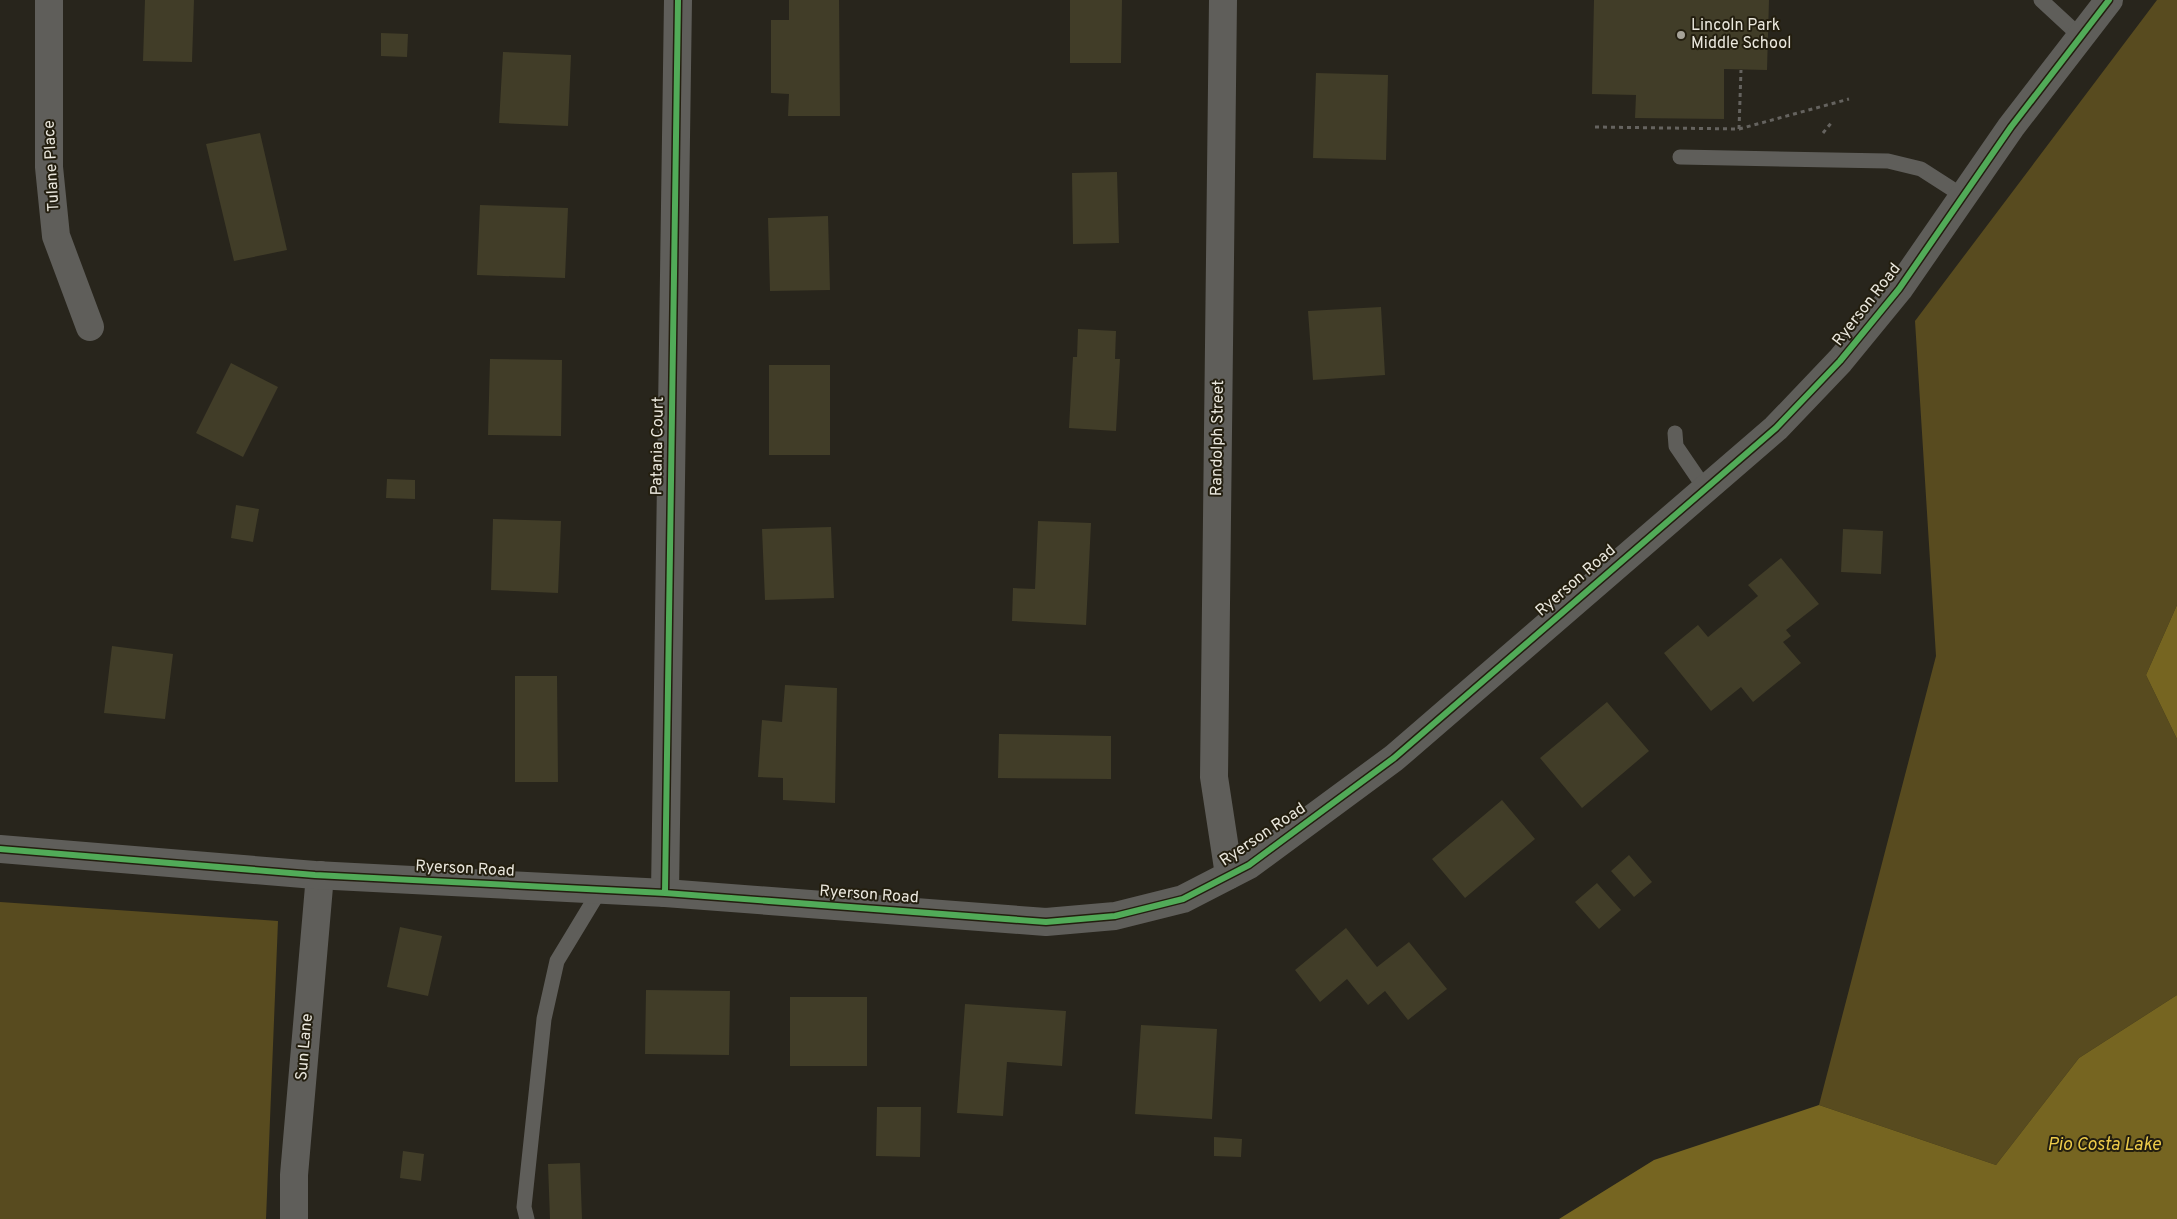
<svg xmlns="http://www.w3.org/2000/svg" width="2177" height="1219" font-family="Overpass,sans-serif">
<rect width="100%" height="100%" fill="#28251c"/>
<!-- forest -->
<path fill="#584b1f" d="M 2157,0 L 2177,0 L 2177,605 L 2146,675 L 2177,739 L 2177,995 L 2079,1058 L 1996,1165 L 1819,1105 L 1936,656 L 1915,321 Z
M 0,902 L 278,921 L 266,1219 L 0,1219 Z"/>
<!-- water -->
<path fill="#766521" d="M 2177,605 L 2177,739 L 2146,675 Z
M 2177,995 L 2177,1219 L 1559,1219 L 1654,1160 L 1819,1105 L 1996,1165 L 2079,1058 Z"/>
<!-- building -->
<path fill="#413d28" d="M 145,0 L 194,0 L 192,62 L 143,61 Z
M 789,0 L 839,0 L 840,116 L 788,116 L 789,94 L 771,93 L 771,20 L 789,20 Z
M 1070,0 L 1122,0 L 1121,63 L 1070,63 Z
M 1594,0 L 1769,0 L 1767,70 L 1724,69 L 1724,119 L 1635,118 L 1636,95 L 1592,94 Z
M 381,33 L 408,34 L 407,57 L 381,56 Z
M 503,52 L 571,55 L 568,126 L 499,123 Z
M 1316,73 L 1388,75 L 1386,160 L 1313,158 Z
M 260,133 L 287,250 L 234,261 L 206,144 Z
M 1117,172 L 1119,243 L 1073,244 L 1072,173 Z
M 480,205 L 568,208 L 565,278 L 477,275 Z
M 828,216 L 830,290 L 770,291 L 768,218 Z
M 1381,307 L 1385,375 L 1313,380 L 1308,311 Z
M 1078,329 L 1116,331 L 1115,359 L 1120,359 L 1116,431 L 1069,428 L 1073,357 L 1077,357 Z
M 490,359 L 562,360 L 561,436 L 488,435 Z
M 231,363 L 278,387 L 243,457 L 196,433 Z
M 769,365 L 830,365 L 830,455 L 769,455 Z
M 387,479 L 415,480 L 415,499 L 386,498 Z
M 236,505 L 259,509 L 253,542 L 231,538 Z
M 493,519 L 561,521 L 558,593 L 491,590 Z
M 1038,521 L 1091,523 L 1086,625 L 1012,621 L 1013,588 L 1035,589 Z
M 831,527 L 834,598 L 765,600 L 762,529 Z
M 1843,529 L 1883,531 L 1881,574 L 1841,572 Z
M 1781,558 L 1819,604 L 1786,630 L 1791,636 L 1783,642 L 1801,663 L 1753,702 L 1741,687 L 1711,711 L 1664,653 L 1698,625 L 1708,637 L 1758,596 L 1748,585 Z
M 112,646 L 173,654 L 165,719 L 104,713 Z
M 515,676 L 557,676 L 558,782 L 515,782 Z
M 785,685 L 837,688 L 835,803 L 783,800 L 783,778 L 758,777 L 762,720 L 782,722 Z
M 1607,702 L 1649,751 L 1582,808 L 1540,758 Z
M 999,734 L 1111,736 L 1111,779 L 998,778 Z
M 1502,800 L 1535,839 L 1465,898 L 1432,859 Z
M 1629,855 L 1652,882 L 1634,897 L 1611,871 Z
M 1597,883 L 1621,910 L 1599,929 L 1575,902 Z
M 400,927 L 442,936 L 428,996 L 387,987 Z
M 1346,928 L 1377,967 L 1409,942 L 1447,989 L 1408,1020 L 1385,991 L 1368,1005 L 1347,979 L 1320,1002 L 1295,970 Z
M 646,990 L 730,991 L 729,1055 L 645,1054 Z
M 790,997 L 867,997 L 867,1066 L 790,1066 Z
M 965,1004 L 1066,1011 L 1062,1066 L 1007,1062 L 1003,1116 L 957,1113 Z
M 1141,1025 L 1217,1029 L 1212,1119 L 1135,1114 Z
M 877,1107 L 921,1107 L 920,1157 L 876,1156 Z
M 1214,1137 L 1242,1139 L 1241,1157 L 1214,1156 Z
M 403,1151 L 424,1154 L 421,1181 L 400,1178 Z
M 580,1163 L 582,1219 L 550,1219 L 548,1164 Z"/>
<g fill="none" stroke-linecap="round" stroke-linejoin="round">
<!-- path -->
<path stroke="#65635f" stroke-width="3" stroke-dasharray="4 4" stroke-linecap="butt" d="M 1595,127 L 1739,129 L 1741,70
M 1739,129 L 1849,99
M 1823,133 L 1832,122"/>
<!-- service -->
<path stroke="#5f5e5a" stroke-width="15" d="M 2041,0 L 2081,37
M 1680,157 L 1888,161 L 1921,169 L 1963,196
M 1675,433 L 1676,446 L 1706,490
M 527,1219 L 524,1207 L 544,1019 L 557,961 L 600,890"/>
<!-- minor -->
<path stroke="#5f5e5a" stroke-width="28" d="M 49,0 L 49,167 L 56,236 L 90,327
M 1223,0 L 1214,777 L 1229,875
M 665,893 L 678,0
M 294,1219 L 294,1175 L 320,875"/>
<!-- tertiary -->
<path stroke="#5f5e5a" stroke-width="28" d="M 0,849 L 315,875 L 665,893 L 1046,922 L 1115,916 L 1183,899 L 1249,865 L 1394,758 L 1776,428 L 1840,361 L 1899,289 L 2011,127 L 2109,0"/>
<!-- cycleway casing -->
<g stroke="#231e0f" stroke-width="9">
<path id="cycleway" d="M 0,849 L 315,875 L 665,893 L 1046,922 L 1115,916 L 1183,899 L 1249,865 L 1394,758 L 1776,428 L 1840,361 L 1899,289 L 2011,127 L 2109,0
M 665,893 L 678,0"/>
</g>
<!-- cycleway -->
<use href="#cycleway" stroke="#51ab58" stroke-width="6"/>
</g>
<!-- markers -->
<circle fill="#a6a399" stroke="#231e0f" stroke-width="2" cx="1681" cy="35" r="5"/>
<g text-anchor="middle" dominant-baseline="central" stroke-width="4" stroke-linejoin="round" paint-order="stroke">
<!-- poi labels -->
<g font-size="16" fill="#eae7dd" stroke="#231e0f" text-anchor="start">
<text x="1691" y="26">Lincoln Park<tspan x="1691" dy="18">Middle School</tspan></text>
</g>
<!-- street labels -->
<g font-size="16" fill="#eae7dd" stroke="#231e0f">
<text transform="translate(52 166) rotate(-93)">Tulane Place</text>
<text transform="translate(1867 305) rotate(-52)">Ryerson Road</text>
<text transform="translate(1218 438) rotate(-89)">Randolph Street</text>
<text transform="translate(658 446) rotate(-89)">Patania Court</text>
<text transform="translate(1576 581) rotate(-41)">Ryerson Road</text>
<text transform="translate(1263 835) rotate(-34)">Ryerson Road</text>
<text transform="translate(465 869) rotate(3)">Ryerson Road</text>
<text transform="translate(869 895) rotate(4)">Ryerson Road</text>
<text transform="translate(305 1047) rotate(-85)">Sun Lane</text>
</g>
<!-- water labels -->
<g font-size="18" font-style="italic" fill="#edcb4a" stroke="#231e0f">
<text x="2104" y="1145">Pio Costa Lake</text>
</g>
</g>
</svg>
